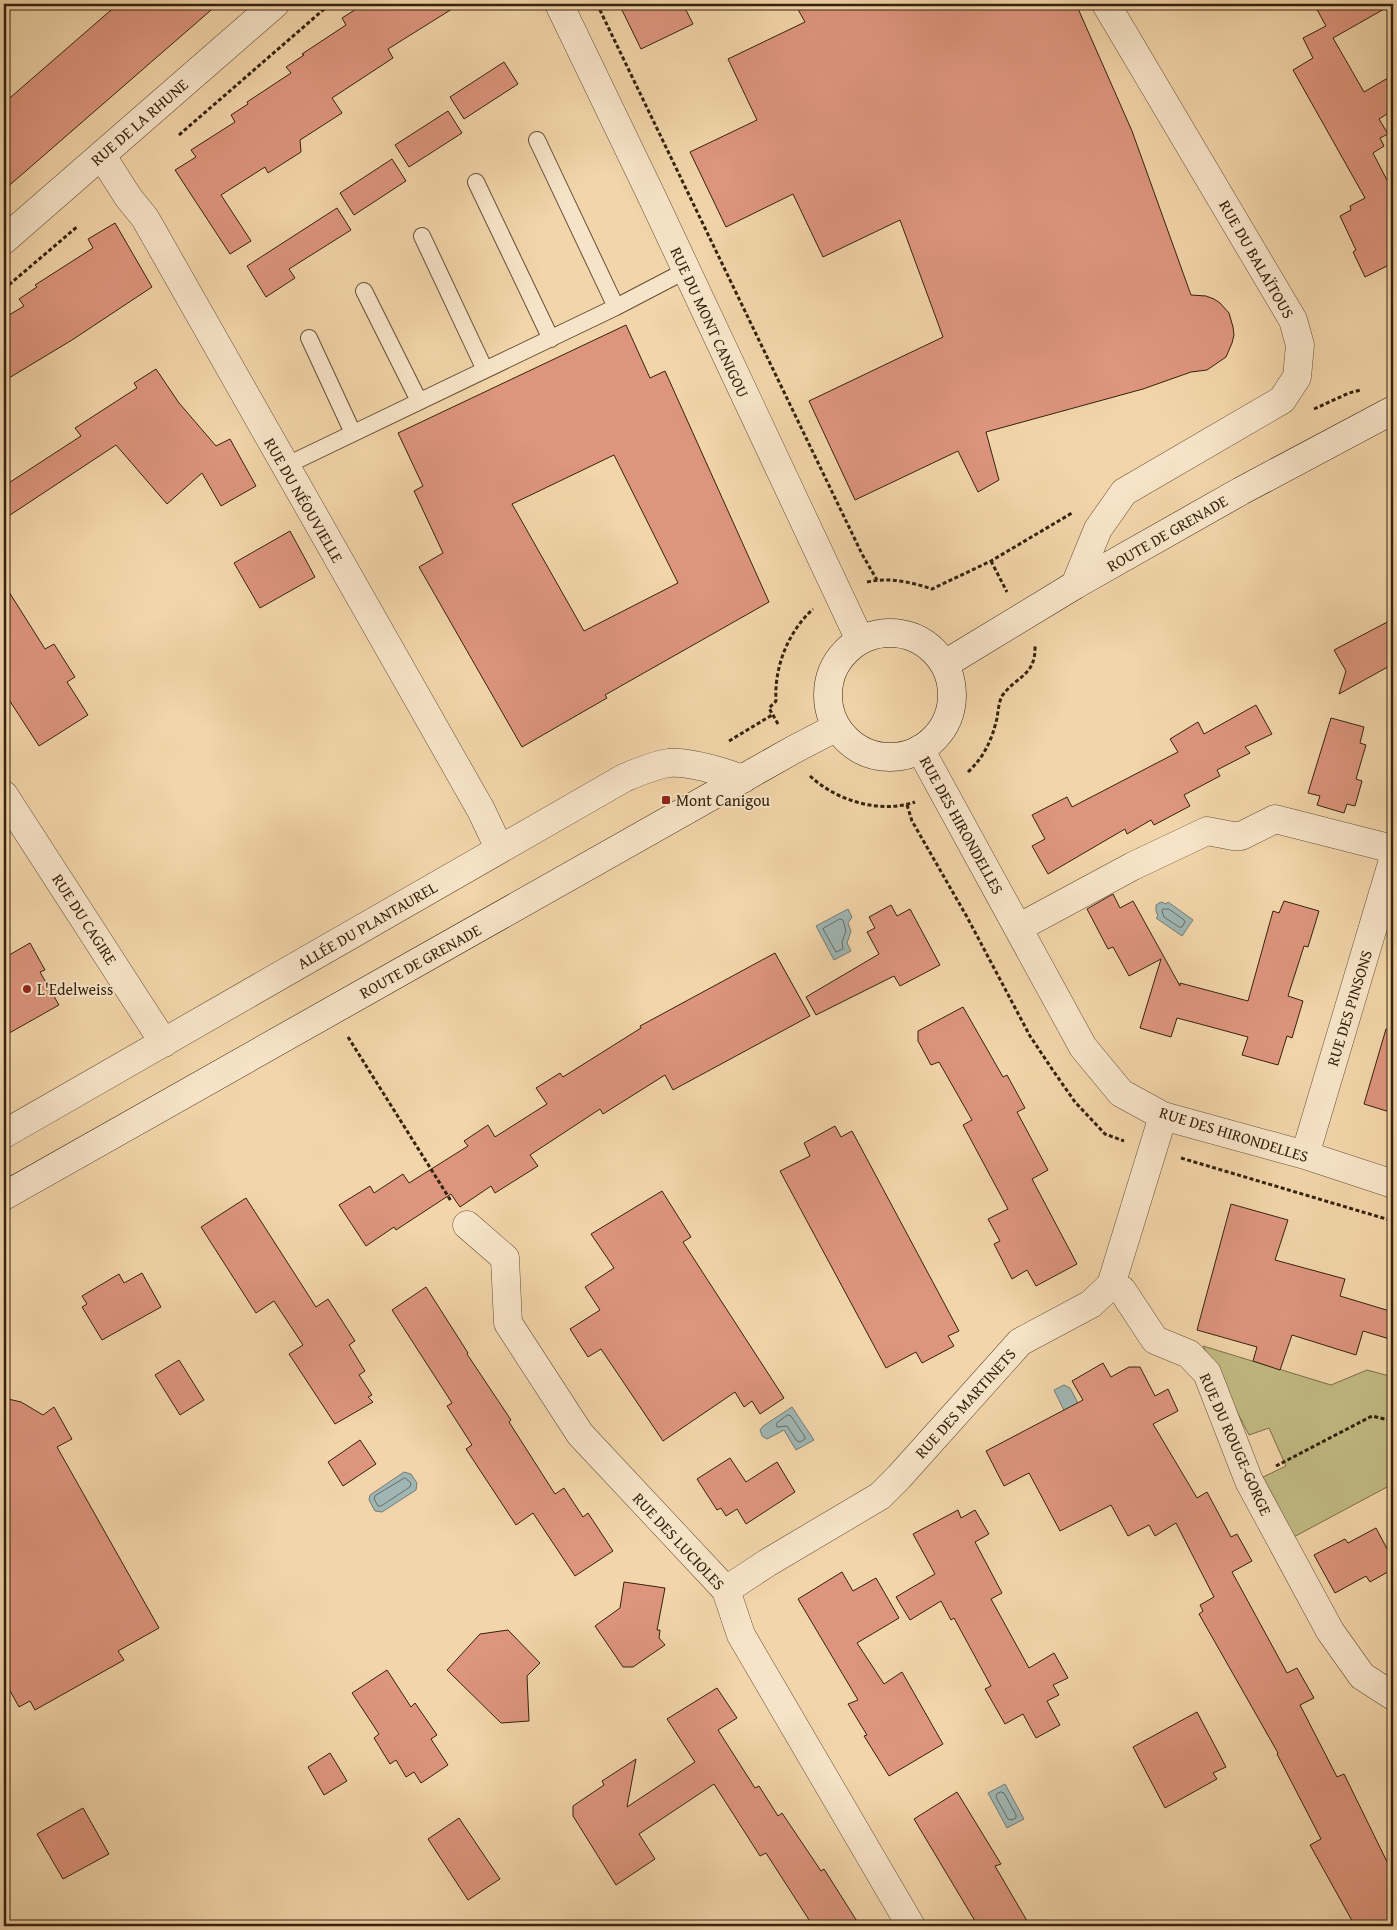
<svg xmlns="http://www.w3.org/2000/svg" width="1397" height="1930" font-family="'Gentium Book Plus',serif">
<rect width="100%" height="100%" fill="#f2d5aa"/>
<filter id="stains"><feTurbulence type="fractalNoise" baseFrequency=".004" numOctaves="4"/><feColorMatrix values="0 0 0 0 .2 0 0 0 0 .09 0 0 0 0 .02 0 0 0 .5 -.17"/></filter>
<radialGradient id="worn" r=".72"><stop offset=".6" stop-color="#630" stop-opacity="0"/><stop offset="1" stop-color="#630" stop-opacity=".3"/></radialGradient>
<!-- green -->
<path fill="#c2bb84" stroke="#7c6e48" d="M 1203,1346 L 1331,1385 L 1367,1370 L 1393,1377 L 1393,1488 L 1387,1487 L 1290,1539 L 1259,1479 L 1286,1466 L 1269,1428 L 1249,1435 Z"/>
<!-- water -->
<path fill="#9fb6b4" stroke="#757b71" d="M 1161,902 L 1166,904 L 1168,902 L 1193,920 L 1182,936 L 1156,918 L 1158,916 L 1156,911 L 1156,905 Z
M 848,909 L 852,917 L 848,923 L 851,931 L 847,943 L 851,951 L 834,960 L 816,926 Z
M 1064,1385 L 1070,1388 L 1088,1422 L 1073,1429 L 1054,1390 Z
M 792,1407 L 814,1440 L 796,1450 L 784,1430 L 767,1439 L 762,1436 L 760,1430 L 763,1426 Z
M 404,1472 L 411,1474 L 417,1483 L 416,1490 L 382,1512 L 375,1511 L 369,1500 L 370,1495 Z
M 1005,1784 L 1024,1819 L 1007,1828 L 988,1793 Z"/>
<g fill="none" stroke-linecap="round" stroke-linejoin="round">
<!-- shore -->
<path stroke="#6a6c60" stroke-width="1" d="M 1163,909 L 1169,909 L 1184,920 L 1185,922 L 1182,927 L 1179,927 L 1164,917 L 1162,911 Z
M 840,919 L 843,920 L 846,931 L 842,942 L 843,949 L 836,952 L 823,929 Z
M 788,1415 L 791,1416 L 805,1437 L 805,1439 L 800,1442 L 797,1441 L 787,1426 L 778,1427 L 776,1426 L 777,1423 Z
M 405,1478 L 411,1483 L 410,1487 L 381,1506 L 378,1506 L 374,1499 L 375,1496 Z
M 1001,1792 L 1004,1793 L 1016,1815 L 1016,1818 L 1011,1820 L 1008,1819 L 996,1797 L 997,1794 Z"/>
</g>
<!-- building -->
<path fill="#dd957d" stroke="#35220d" fill-rule="evenodd" d="M 118,4 L 218,4 L 4,190 L 4,103 Z
M 364,4 L 460,4 L 388,49 L 393,58 L 332,98 L 342,113 L 300,140 L 301,152 L 268,173 L 265,167 L 221,195 L 251,241 L 230,254 L 175,170 L 196,157 L 191,150 L 235,122 L 231,115 L 248,104 L 247,102 L 291,73 L 286,67 L 304,55 L 302,54 L 346,25 L 342,18 Z
M 619,4 L 683,4 L 693,24 L 641,49 Z
M 795,4 L 1076,4 L 1132,131 L 1191,295 L 1206,296 L 1214,299 L 1220,303 L 1229,313 L 1233,327 L 1234,335 L 1232,343 L 1226,357 L 1207,370 L 1191,372 L 1143,389 L 986,432 L 999,480 L 978,492 L 958,451 L 855,500 L 809,401 L 943,337 L 900,220 L 823,257 L 793,194 L 726,227 L 690,152 L 757,120 L 728,59 L 805,22 Z
M 1314,4 L 1393,4 L 1333,38 L 1364,92 L 1393,75 L 1393,110 L 1379,119 L 1388,134 L 1380,138 L 1384,146 L 1373,153 L 1390,186 L 1393,184 L 1393,263 L 1365,277 L 1353,252 L 1356,250 L 1340,216 L 1351,210 L 1350,206 L 1365,198 L 1293,70 L 1313,58 L 1303,38 L 1326,26 Z
M 504,62 L 518,84 L 464,119 L 450,97 Z
M 448,111 L 462,133 L 409,167 L 395,145 Z
M 392,159 L 406,181 L 354,215 L 340,193 Z
M 337,208 L 351,230 L 289,269 L 295,278 L 266,297 L 247,266 Z
M 115,223 L 152,287 L 72,340 L 4,381 L 4,318 L 24,306 L 19,299 L 37,287 L 35,285 L 93,248 L 88,239 Z
M 626,325 L 650,378 L 665,371 L 769,602 L 605,695 L 607,698 L 522,747 L 419,567 L 443,553 L 414,491 L 423,486 L 398,433 ZM 614,455 L 678,583 L 584,631 L 512,504 Z
M 156,369 L 179,403 L 216,446 L 230,439 L 256,486 L 221,506 L 202,473 L 167,504 L 116,445 L 4,519 L 4,486 L 81,436 L 75,428 L 137,388 L 134,383 Z
M 290,531 L 315,577 L 260,608 L 234,563 Z
M 4,584 L 45,649 L 54,644 L 75,677 L 67,682 L 88,715 L 39,746 L 4,692 Z
M 1393,619 L 1393,664 L 1339,694 L 1346,671 L 1334,650 Z
M 1256,705 L 1272,734 L 1245,747 L 1250,753 L 1217,770 L 1220,776 L 1184,795 L 1190,806 L 1154,825 L 1151,820 L 1127,834 L 1125,829 L 1048,874 L 1032,846 L 1045,839 L 1032,815 L 1067,797 L 1072,807 L 1178,752 L 1170,739 L 1198,722 L 1204,734 Z
M 1331,718 L 1364,727 L 1360,743 L 1366,745 L 1356,779 L 1362,781 L 1355,806 L 1347,804 L 1344,813 L 1317,805 L 1320,796 L 1308,793 Z
M 1113,894 L 1120,908 L 1133,901 L 1180,986 L 1180,983 L 1248,1001 L 1273,911 L 1279,913 L 1284,901 L 1319,911 L 1308,947 L 1304,946 L 1288,996 L 1303,1001 L 1292,1038 L 1287,1036 L 1278,1065 L 1242,1055 L 1248,1037 L 1200,1024 L 1177,1018 L 1171,1037 L 1140,1028 L 1161,959 L 1129,976 L 1113,947 L 1108,949 L 1087,909 Z
M 891,905 L 897,916 L 910,909 L 940,965 L 900,986 L 894,976 L 816,1015 L 806,997 L 879,954 L 867,932 L 875,928 L 869,917 Z
M 30,943 L 45,970 L 40,972 L 59,1005 L 4,1036 L 4,958 Z
M 775,953 L 810,1016 L 673,1090 L 665,1075 L 603,1114 L 600,1109 L 530,1155 L 538,1166 L 495,1193 L 491,1186 L 460,1207 L 451,1194 L 396,1230 L 394,1227 L 366,1246 L 339,1205 L 370,1186 L 374,1193 L 403,1174 L 409,1183 L 468,1146 L 464,1141 L 488,1125 L 495,1137 L 547,1104 L 536,1088 L 560,1073 L 563,1077 L 641,1028 L 640,1026 Z
M 963,1007 L 1003,1077 L 1007,1075 L 1025,1108 L 1017,1112 L 1048,1170 L 1032,1179 L 1077,1264 L 1036,1286 L 1027,1270 L 1012,1279 L 994,1244 L 1000,1241 L 988,1219 L 1008,1209 L 963,1125 L 972,1120 L 939,1062 L 931,1065 L 918,1041 L 918,1031 Z
M 1386,1029 L 1393,1030 L 1393,1113 L 1364,1104 Z
M 835,1126 L 841,1137 L 852,1131 L 959,1331 L 948,1336 L 954,1346 L 922,1363 L 916,1352 L 886,1368 L 780,1171 L 810,1156 L 804,1143 Z
M 662,1191 L 691,1237 L 683,1242 L 784,1398 L 760,1414 L 752,1401 L 744,1407 L 735,1392 L 663,1441 L 601,1349 L 588,1357 L 570,1329 L 600,1310 L 585,1287 L 614,1268 L 591,1234 Z
M 246,1198 L 316,1307 L 328,1299 L 355,1341 L 349,1345 L 365,1371 L 359,1375 L 372,1395 L 368,1397 L 373,1402 L 335,1424 L 289,1354 L 303,1345 L 274,1301 L 256,1313 L 201,1227 Z
M 1231,1204 L 1288,1220 L 1275,1260 L 1345,1279 L 1340,1296 L 1393,1312 L 1393,1340 L 1363,1331 L 1356,1355 L 1292,1335 L 1280,1370 L 1253,1361 L 1257,1347 L 1197,1330 Z
M 142,1273 L 161,1307 L 102,1340 L 82,1307 L 87,1304 L 82,1296 L 119,1274 L 124,1283 Z
M 426,1287 L 468,1353 L 467,1354 L 511,1420 L 509,1422 L 555,1494 L 564,1488 L 583,1517 L 588,1513 L 613,1551 L 575,1576 L 533,1513 L 516,1525 L 466,1449 L 472,1445 L 447,1406 L 452,1403 L 392,1310 Z
M 179,1360 L 204,1400 L 180,1415 L 155,1375 Z
M 1103,1363 L 1111,1377 L 1129,1367 L 1140,1367 L 1155,1396 L 1168,1389 L 1178,1411 L 1153,1424 L 1197,1498 L 1207,1492 L 1231,1537 L 1237,1534 L 1252,1561 L 1232,1572 L 1287,1673 L 1297,1668 L 1314,1698 L 1300,1705 L 1337,1777 L 1344,1774 L 1393,1874 L 1393,1926 L 1355,1926 L 1310,1845 L 1321,1839 L 1277,1754 L 1278,1753 L 1199,1614 L 1203,1611 L 1200,1605 L 1214,1597 L 1176,1523 L 1155,1536 L 1149,1525 L 1128,1536 L 1111,1505 L 1060,1531 L 1029,1473 L 1004,1486 L 986,1451 L 1083,1400 L 1072,1381 Z
M 4,1398 L 21,1402 L 43,1415 L 54,1407 L 72,1439 L 57,1447 L 159,1628 L 118,1651 L 124,1660 L 35,1710 L 30,1701 L 19,1707 L 4,1680 Z
M 360,1440 L 376,1464 L 343,1486 L 328,1462 Z
M 730,1458 L 746,1482 L 777,1462 L 795,1492 L 746,1524 L 737,1509 L 726,1516 L 721,1508 L 717,1510 L 697,1479 Z
M 958,1510 L 961,1518 L 975,1510 L 989,1534 L 975,1542 L 1002,1593 L 991,1599 L 1029,1668 L 1054,1653 L 1068,1678 L 1053,1685 L 1059,1695 L 1047,1701 L 1060,1725 L 1036,1738 L 1023,1714 L 1005,1724 L 985,1689 L 991,1686 L 954,1618 L 951,1620 L 941,1601 L 910,1620 L 896,1597 L 935,1574 L 913,1534 Z
M 1376,1528 L 1393,1560 L 1393,1569 L 1370,1582 L 1366,1576 L 1335,1593 L 1314,1555 L 1345,1539 L 1348,1543 Z
M 842,1572 L 853,1591 L 876,1578 L 899,1618 L 857,1643 L 884,1684 L 902,1672 L 943,1744 L 889,1776 L 864,1736 L 867,1735 L 848,1704 L 858,1700 L 798,1599 Z
M 624,1582 L 665,1588 L 657,1630 L 660,1630 L 659,1638 L 665,1645 L 633,1667 L 623,1667 L 595,1626 L 620,1608 Z
M 508,1630 L 540,1663 L 527,1676 L 529,1721 L 501,1723 L 447,1670 L 480,1634 Z
M 387,1670 L 411,1707 L 415,1703 L 437,1735 L 431,1739 L 448,1765 L 421,1783 L 414,1772 L 406,1777 L 396,1760 L 390,1764 L 374,1738 L 379,1734 L 352,1693 Z
M 717,1688 L 737,1718 L 718,1730 L 755,1788 L 759,1786 L 778,1816 L 782,1813 L 821,1871 L 824,1869 L 860,1926 L 813,1926 L 766,1853 L 760,1856 L 714,1784 L 639,1834 L 655,1859 L 616,1885 L 573,1816 L 573,1806 L 604,1785 L 602,1781 L 636,1759 L 627,1807 L 695,1762 L 667,1719 Z
M 1197,1712 L 1226,1767 L 1213,1773 L 1217,1779 L 1165,1808 L 1133,1747 Z
M 330,1753 L 347,1781 L 324,1795 L 308,1767 Z
M 957,1792 L 1001,1864 L 995,1866 L 1030,1926 L 978,1926 L 914,1819 Z
M 83,1808 L 109,1854 L 63,1879 L 37,1834 Z
M 459,1818 L 500,1879 L 468,1900 L 428,1839 Z"/>
<g fill="none" stroke-linecap="round" stroke-linejoin="round">
<!-- lane casing -->
<g stroke="#644f34" stroke-width="18">
<path id="lane" d="M 537,140 L 616,307
M 476,182 L 551,339
M 422,236 L 485,370
M 364,291 L 419,401
M 309,338 L 353,433
M 285,466 L 616,307 L 685,271"/>
</g>
<!-- street casing -->
<g stroke="#644f34" stroke-width="29">
<path id="street" d="M 559,4 L 652,197 L 860,640
M 102,156 L 128,197 L 145,218 L 481,810 L 499,848
M 4,240 L 275,4
M 1075,585 L 1098,529 L 1124,492 L 1282,400 L 1297,377 L 1300,345 L 1293,320 L 1106,4
M 920,749 L 1083,1047 L 1121,1093 L 1163,1116 L 1305,1155 L 1393,1184
M 4,795 L 164,1043
M 1018,928 L 1133,866 L 1207,831 L 1233,836 L 1241,836 L 1275,819 L 1393,849
M 4,1134 L 624,778 C 638,772 654,765 669,763 C 690,761 723,772 743,779
M 1305,1155 L 1393,860
M 467,1225 L 505,1258 L 508,1323 L 580,1434 L 726,1590 L 741,1635 L 911,1926
M 1111,1285 L 1122,1290 L 1155,1340 L 1189,1354 L 1207,1373 L 1249,1481 L 1330,1631 L 1362,1676 L 1393,1696
M 726,1590 L 767,1563 L 880,1496 L 899,1477 L 1020,1342 L 1091,1304 L 1111,1285 L 1163,1116"/>
</g>
<!-- secondary casing -->
<g stroke="#35220d" stroke-width="29">
<path id="secondary" d="M828 695a62 62 0 1 1 124 0a62 62 0 1 1-124 0Z
M 945,664 L 1075,585 L 1241,491 L 1393,410
M 4,1196 L 793,750 L 837,727"/>
</g>
<!-- path -->
<path stroke="#35220d" stroke-width="3" stroke-dasharray="4 2.5" stroke-linecap="butt" d="M 597,4 L 862,554 L 877,580
M 179,135 L 330,4
M 4,289 L 78,226
M 1314,409 L 1349,393 L 1361,390
M 991,561 L 1007,592
M 867,582 C 889,577 911,582 932,589 L 991,561 L 1072,513
M 778,724 L 769,708 L 776,701 C 774,667 788,632 813,609
M 729,741 L 772,715
M 968,772 C 984,757 992,740 997,718 C 998,712 999,701 1002,696 C 1016,676 1036,676 1035,646
M 810,776 C 837,801 880,814 915,802
M 907,805 L 912,821 L 967,917 L 1030,1036 L 1052,1069 L 1075,1102 L 1105,1134 L 1124,1141
M 348,1037 L 451,1201
M 1181,1158 L 1393,1221
M 1276,1466 L 1372,1416 L 1393,1421"/>
<!-- lane -->
<use href="#lane" stroke="#f7e4c8" stroke-width="16"/>
<!-- street -->
<use href="#street" stroke="#f7e4c8" stroke-width="28"/>
<!-- secondary -->
<use href="#secondary" stroke="#f7e4c8" stroke-width="28"/>
</g>
<!-- markers -->
<g fill="#8f2418" stroke="#f7e4c8" stroke-width="2">
<rect x="661" y="795" width="10" height="10" rx="2.5"/>
<circle cx="27" cy="989" r="5"/>
</g>
<g text-anchor="middle" dominant-baseline="central" stroke-width="4" stroke-linejoin="round" paint-order="stroke">
<!-- street labels -->
<g font-size="16" fill="#35220d" stroke="#f7e4c8">
<text transform="translate(139 122) rotate(-41)">RUE DE LA RHUNE</text>
<text transform="translate(1257 259) rotate(60)">RUE DU BALAÏTOUS</text>
<text transform="translate(710 322) rotate(65)">RUE DU MONT CANIGOU</text>
<text transform="translate(304 500) rotate(60)">RUE DU NÉOUVIELLE</text>
<text transform="translate(1167 533) rotate(-30)">ROUTE DE GRENADE</text>
<text transform="translate(962 825) rotate(61)">RUE DES HIRONDELLES</text>
<text transform="translate(85 919) rotate(57)">RUE DU CAGIRE</text>
<text transform="translate(367 925) rotate(-30)">ALLÉE DU PLANTAUREL</text>
<text transform="translate(420 961) rotate(-29)">ROUTE DE GRENADE</text>
<text transform="translate(1349 1008) rotate(-73)">RUE DES PINSONS</text>
<text transform="translate(1234 1134) rotate(17)">RUE DES HIRONDELLES</text>
<text transform="translate(965 1403) rotate(-48)">RUE DES MARTINETS</text>
<text transform="translate(1236 1444) rotate(66)">RUE DU ROUGE-GORGE</text>
<text transform="translate(679 1541) rotate(47)">RUE DES LUCIOLES</text>
</g>
<!-- poi labels -->
<g font-size="16" fill="#35220d" stroke="#f7e4c8" text-anchor="start">
<text x="676" y="800">Mont Canigou</text>
<text x="37" y="989">L'Edelweiss</text>
</g>
</g>
<!-- margin -->
<rect width="1397" height="1930" fill="none" stroke="#f2d5aa" stroke-width="20"/>
<rect x="5" y="5" width="1387" height="1920" fill="none" stroke="#35220d" stroke-width="2.5"/>
<rect x="10" y="10" width="1377" height="1910" fill="none" stroke="#35220d"/>
<rect width="100%" height="100%" filter="url(#stains)"/>
<rect width="100%" height="100%" fill="url(#worn)"/>
</svg>
